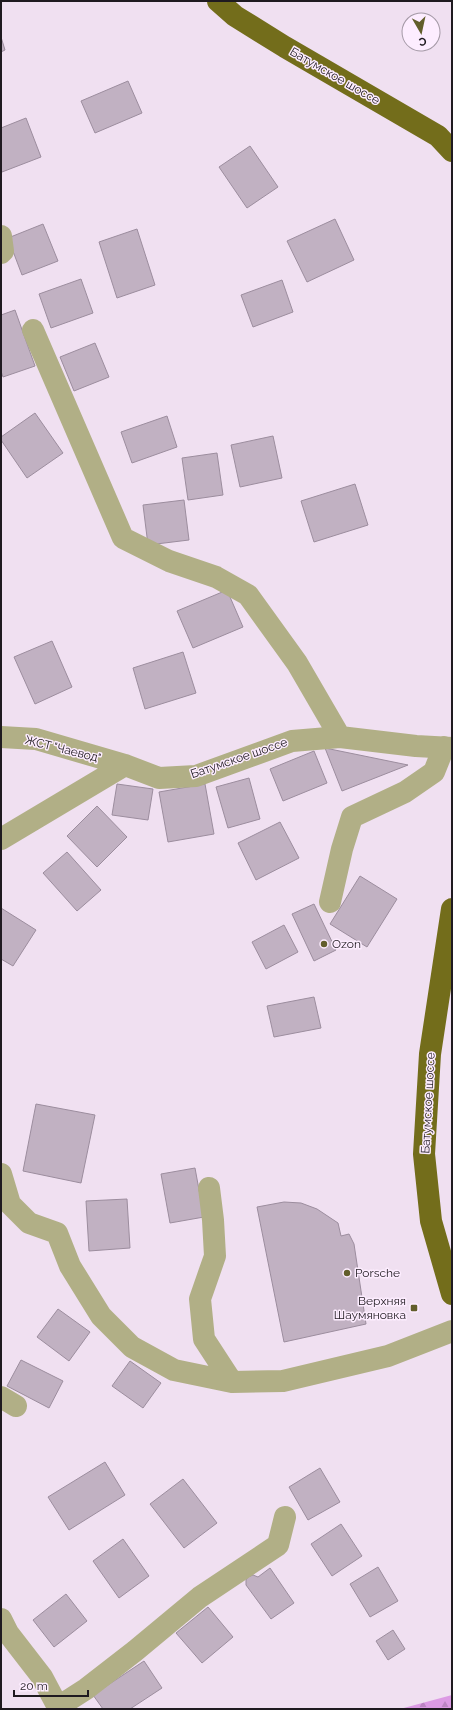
<svg xmlns="http://www.w3.org/2000/svg" width="453" height="1710" font-family="Raleway,sans-serif">
<defs>
<pattern id="forest-firs" width="22" height="20" patternUnits="userSpaceOnUse"><rect width="22" height="20" fill="#dc9ae4"/><path d="M5 1l3.5 6h-7zM16 11l3.5 6h-7z" fill="#bc84c3"/></pattern>
</defs>
<rect width="100%" height="100%" fill="#f0e0f1"/>
<!-- forest -->
<path fill="url(#forest-firs)" d="M 452,1695 L 452,1709 L 400,1709 Z"/>
<!-- building -->
<path fill="#c1b1c2" stroke="#9c8d9e" d="M 1,37 L 5,50 L 1,52 Z
M 128,81 L 142,113 L 95,133 L 81,101 Z
M 26,118 L 41,157 L 2,172 L 1,169 L 1,128 Z
M 250,146 L 278,187 L 247,208 L 219,167 Z
M 335,219 L 354,260 L 307,282 L 287,241 Z
M 43,224 L 58,261 L 22,275 L 8,238 Z
M 137,229 L 155,285 L 117,298 L 99,242 Z
M 81,279 L 93,313 L 51,328 L 39,294 Z
M 282,280 L 293,312 L 253,327 L 241,295 Z
M 15,310 L 35,366 L 3,377 L 1,371 L 1,315 Z
M 95,343 L 109,377 L 74,391 L 60,357 Z
M 35,413 L 63,453 L 27,478 L 1,440 L 1,437 Z
M 167,416 L 177,447 L 132,463 L 121,432 Z
M 273,436 L 282,478 L 240,487 L 231,445 Z
M 217,453 L 223,495 L 188,500 L 182,458 Z
M 355,484 L 368,525 L 314,542 L 301,501 Z
M 184,500 L 189,540 L 148,545 L 143,505 Z
M 227,590 L 243,627 L 193,648 L 177,611 Z
M 52,641 L 72,687 L 35,704 L 14,657 Z
M 183,652 L 196,693 L 145,709 L 133,668 Z
M 325,748 L 408,765 L 342,791 Z
M 314,751 L 327,783 L 283,801 L 270,769 Z
M 249,778 L 260,819 L 228,828 L 216,787 Z
M 117,784 L 153,789 L 148,820 L 112,815 Z
M 205,784 L 214,834 L 168,842 L 159,792 Z
M 97,806 L 127,837 L 97,867 L 67,836 Z
M 280,822 L 299,858 L 256,880 L 238,843 Z
M 67,852 L 101,890 L 77,911 L 43,873 Z
M 360,876 L 397,899 L 367,947 L 330,924 Z
M 314,904 L 336,950 L 314,961 L 292,914 Z
M 1,908 L 36,930 L 13,966 L 1,959 Z
M 284,925 L 298,952 L 266,969 L 252,942 Z
M 314,997 L 321,1028 L 274,1037 L 267,1006 Z
M 36,1104 L 95,1115 L 81,1183 L 23,1171 Z
M 195,1168 L 204,1217 L 170,1223 L 161,1174 Z
M 127,1199 L 130,1248 L 89,1251 L 86,1201 Z
M 284,1202 L 301,1203 L 317,1209 L 338,1223 L 341,1236 L 349,1234 L 354,1244 L 366,1324 L 284,1342 L 257,1207 Z
M 58,1309 L 90,1332 L 69,1361 L 37,1337 Z
M 21,1360 L 63,1381 L 49,1408 L 7,1386 Z
M 130,1361 L 161,1383 L 143,1408 L 112,1386 Z
M 105,1462 L 125,1495 L 69,1530 L 48,1497 Z
M 320,1468 L 340,1502 L 308,1520 L 289,1487 Z
M 183,1479 L 217,1523 L 184,1548 L 150,1504 Z
M 341,1524 L 362,1556 L 332,1576 L 311,1544 Z
M 123,1539 L 149,1576 L 119,1598 L 93,1561 Z
M 378,1567 L 398,1601 L 370,1617 L 350,1584 Z
M 270,1568 L 294,1603 L 271,1619 L 246,1585 L 246,1580 L 248,1577 L 253,1575 L 258,1577 Z
M 66,1594 L 87,1621 L 54,1647 L 33,1620 Z
M 208,1607 L 233,1637 L 202,1663 L 176,1633 Z
M 393,1630 L 405,1649 L 388,1660 L 376,1641 Z
M 144,1661 L 162,1688 L 130,1709 L 103,1709 L 93,1695 Z"/>
<g fill="none" stroke-linecap="round" stroke-linejoin="round">
<!-- minor -->
<path stroke="#b1af86" stroke-width="22" d="M 1,236 L 3,251 L 1,253
M 33,330 L 123,538 L 169,561 L 216,577 L 248,595 L 297,663 L 340,737
M 1,737 L 36,739 L 125,765 L 159,778 L 196,776 L 292,741 L 340,737 L 416,746 L 452,748
M 1,839 L 125,765
M 330,902 L 342,849 L 352,817 L 405,792 L 434,772 L 444,747
M 1,1174 L 10,1204 L 29,1223 L 57,1233 L 70,1266 L 101,1316 L 132,1347 L 174,1370 L 232,1382 L 283,1381 L 388,1356 L 452,1331
M 209,1188 L 213,1220 L 215,1256 L 200,1299 L 204,1339 L 232,1382
M 1,1397 L 16,1406
M 1,1619 L 8,1633 L 42,1677 L 59,1709
M 58,1707 L 86,1689 L 135,1651 L 200,1597 L 278,1545 L 285,1517"/>
<!-- highway -->
<path stroke="#736d1b" stroke-width="22" d="M 218,1 L 235,16 L 285,47 L 438,136 L 452,151
M 452,909 L 430,1054 L 424,1154 L 431,1221 L 452,1294"/>
</g>
<!-- markers -->
<g fill="#625e2b" stroke="#fdedff" stroke-width="1.5">
<circle cx="324" cy="944" r="4"/>
<circle cx="347" cy="1273" r="4"/>
<rect x="410" y="1304" width="8" height="8" rx="2"/>
</g>
<g text-anchor="middle" dominant-baseline="central" stroke-width="3" stroke-linejoin="round" paint-order="stroke">
<!-- street labels -->
<g font-size="12" fill="#1f1a20" stroke="#fdedff">
<text transform="translate(335 76) rotate(30)">Батумское шоссе</text>
<text transform="translate(63 749) rotate(14)">ЖСТ "Чаевод"</text>
<text transform="translate(239 758) rotate(-19)">Батумское шоссе</text>
<text transform="translate(428 1103) rotate(-87)">Батумское шоссе</text>
</g>
<!-- poi labels -->
<g font-size="12" fill="#1f1a20" stroke="#fdedff" text-anchor="start">
<text x="332" y="944">Ozon</text>
<text x="355" y="1273">Porsche</text>
<text x="406" y="1301" text-anchor="end">Верхняя<tspan x="406" dy="14">Шаумяновка</tspan></text>
</g>
</g>
<!-- border -->
<rect width="453" height="1710" fill="none" stroke="#1f1a20" stroke-width="4"/>
<!-- north arrow -->
<g transform="translate(421 32) rotate(171)"><circle r="19" fill="#fdedff" stroke="#a499a6"/>
<path d="M0-3L7 15L0 10L-7 15Z" fill="#625e2b"/>
<text y="-6" font-size="11" font-weight="bold" text-anchor="middle" fill="#1f1a20">С</text>
</g>
<!-- scale -->
<path d="M14 1690v6h74v-6" fill="none" stroke="#1f1a20" stroke-width="2"/>
<text x="20" y="1690" font-size="12" fill="#1f1a20" stroke="#fdedff" stroke-width="3" paint-order="stroke">20 m</text>
</svg>
